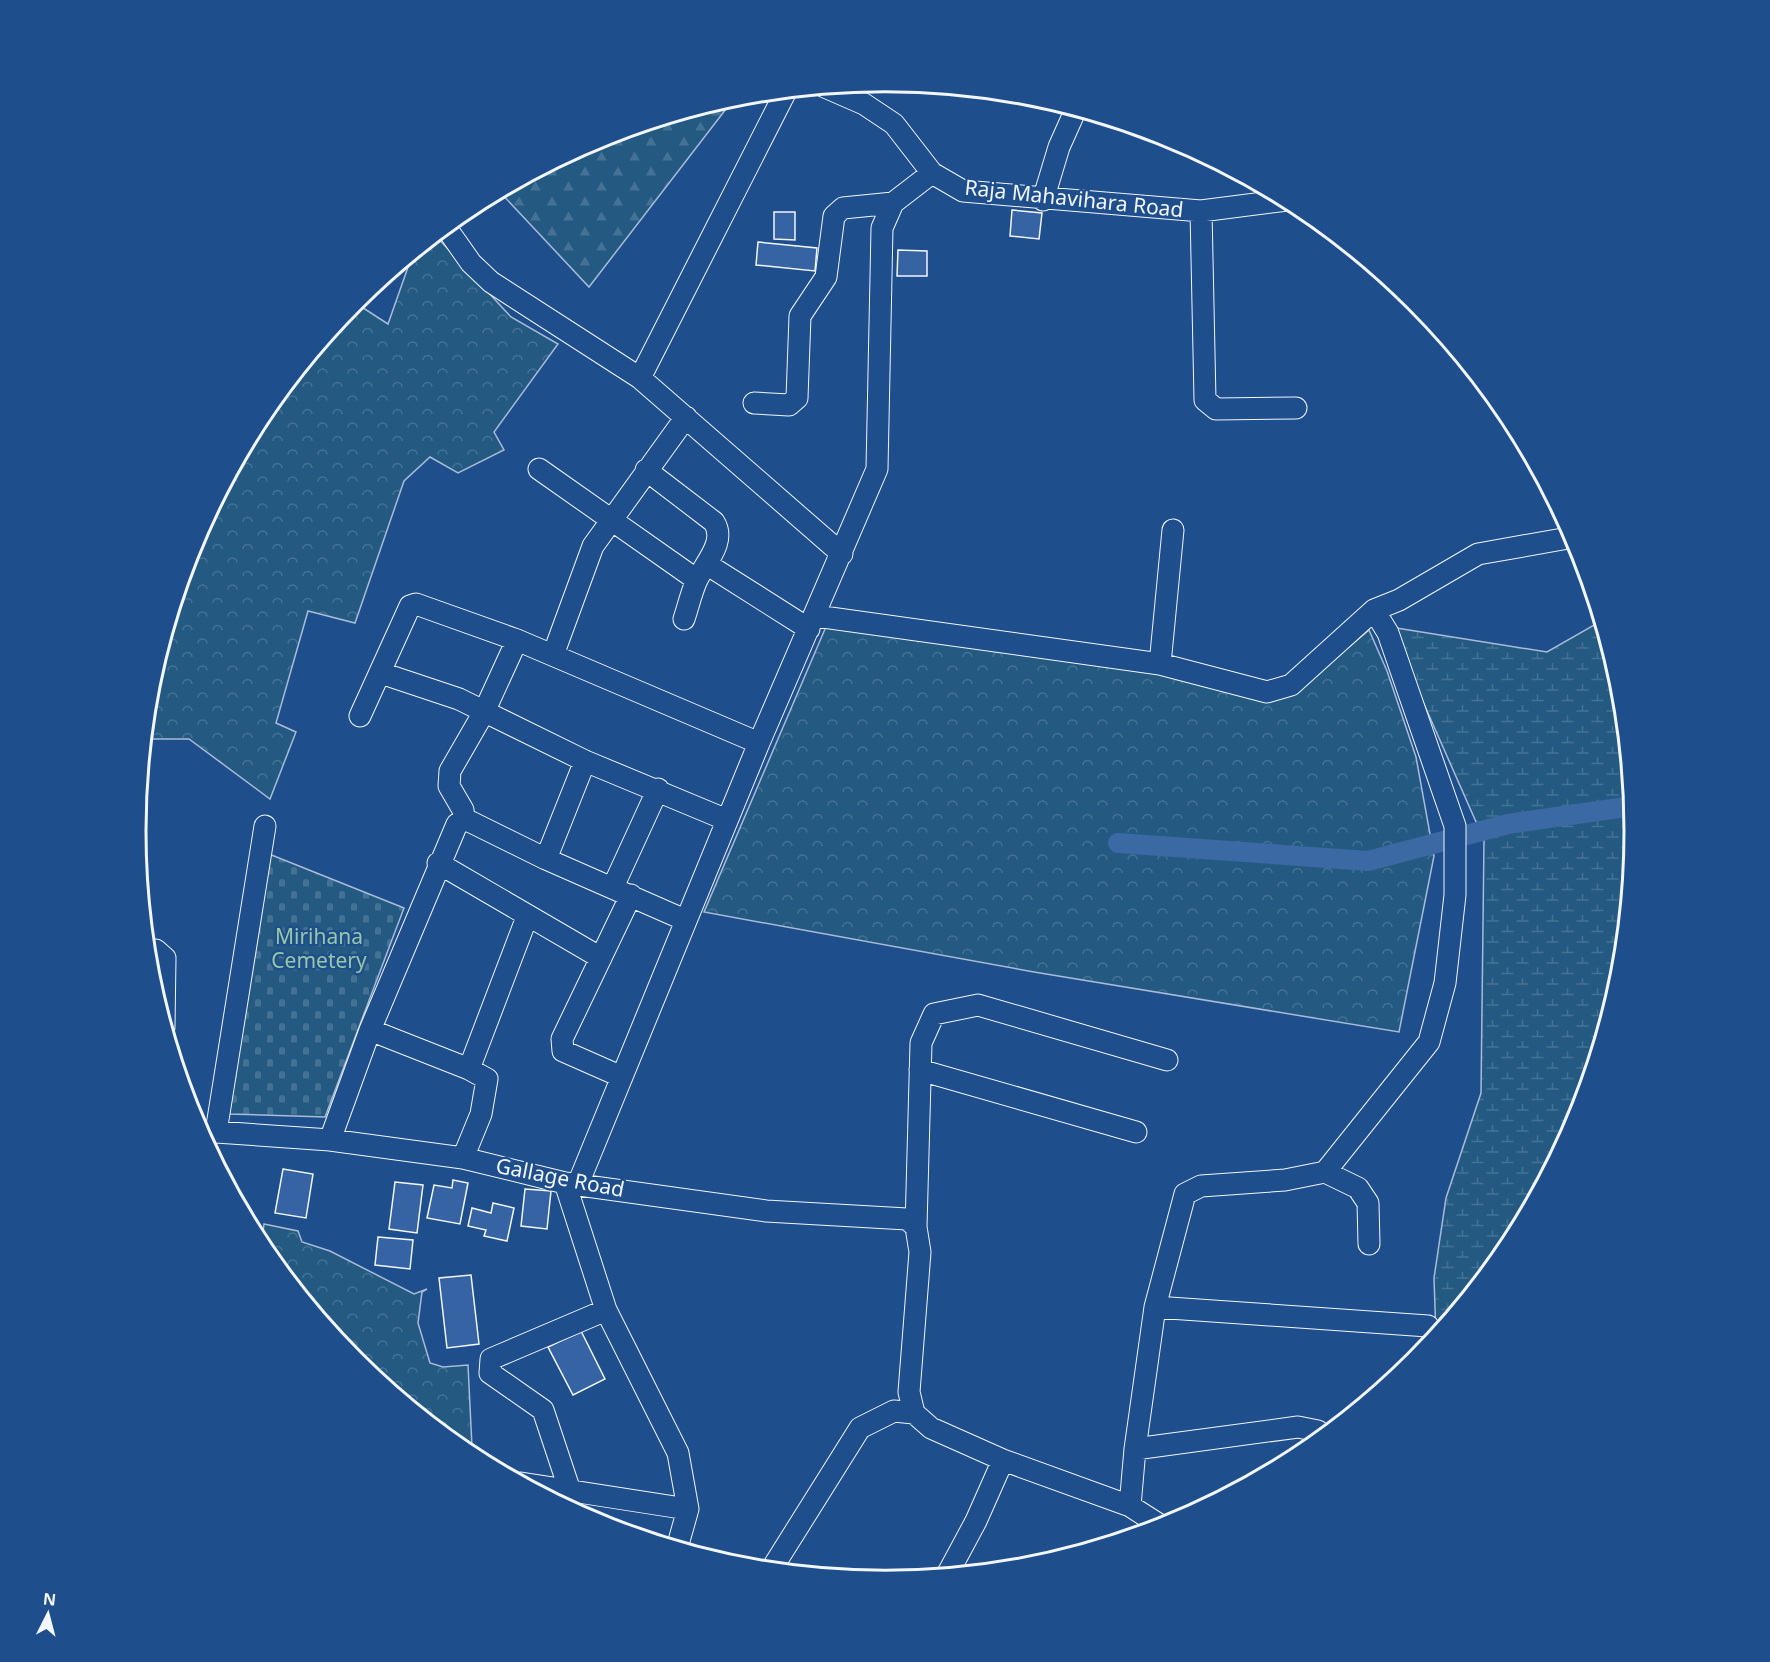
<svg xmlns="http://www.w3.org/2000/svg" width="1770" height="1662" font-family="'Noto Sans',sans-serif">
  <defs>
    <pattern id="forest-firs" width="22" height="20" patternUnits="userSpaceOnUse" patternTransform="scale(1.5)"><rect width="22" height="20" fill="#245a82"/><path d="M5 1l3.5 6h-7zM16 11l3.5 6h-7z" fill="#447295"/></pattern>
    <pattern id="wetland-marsh" width="20" height="14" patternUnits="userSpaceOnUse" patternTransform="scale(1.5)"><rect width="20" height="14" fill="#245a82"/><path d="M1 5h8M5 5V1M11 12h8M15 12V8" fill="none" stroke="#447295"/></pattern>
    <pattern id="cemetery-stones" width="16" height="16" patternUnits="userSpaceOnUse" patternTransform="scale(1.5)"><rect width="16" height="16" fill="#245a82"/><path d="M2 7V4a2 2 0 0 1 4 0v3zM10 15v-3a2 2 0 0 1 4 0v3z" fill="#447295"/></pattern>
    <pattern id="park-crowns" width="20" height="18" patternUnits="userSpaceOnUse" patternTransform="scale(1.5)"><rect width="20" height="18" fill="#245a82"/><path d="M2 6a3 3 0 1 1 6 0M12 15a3 3 0 1 1 6 0" fill="none" stroke="#447295"/></pattern>
  </defs>
  <rect width="100%" height="100%" fill="#1f4e8c"/>
  <path fill="url(#forest-firs)" stroke="#a8bbd7" stroke-width="1.5" d="M 736,96 L 589,287 L 499,191 L 598,138 Z"/>
  <path fill="url(#wetland-marsh)" stroke="#a8bbd7" stroke-width="1.5" d="M 1601,621 L 1621,685 L 1635,831 L 1621,978 L 1578,1118 L 1508,1248 L 1436,1337 L 1434,1278 L 1446,1198 L 1481,1093 L 1484,840 L 1390,627 L 1547,652 Z"/>
  <path fill="url(#cemetery-stones)" stroke="#a8bbd7" stroke-width="1.5" d="M 269,854 L 404,908 L 325,1117 L 229,1114 Z"/>
  <path fill="url(#park-crowns)" stroke="#a8bbd7" stroke-width="1.5" d="M 435,235 L 511,317 L 558,344 L 494,432 L 504,450 L 458,473 L 430,457 L 404,481 L 355,623 L 308,611 L 276,723 L 296,732 L 270,799 L 189,739 L 144,739 L 149,684 L 192,544 L 262,414 L 354,302 L 388,324 L 413,253 Z
    M 831,615 L 1295,692 L 1369,630 L 1387,671 L 1416,757 L 1434,856 L 1399,1032 L 1034,972 L 704,912 Z
    M 264,1224 L 298,1231 L 302,1242 L 330,1251 L 414,1294 L 427,1289 L 422,1292 L 418,1323 L 430,1363 L 443,1367 L 468,1365 L 472,1447 L 468,1454 L 354,1361 L 261,1247 Z"/>
  <g fill="none" stroke-linecap="round" stroke-linejoin="round">
    <path stroke="#3b69a3" stroke-width="20" d="M 1118,843 L 1368,861 L 1508,824 L 1633,806"/>
  </g>
  <path fill="#3563a3" stroke="#f2f6ff" stroke-width="1.5" d="M 1012,210 L 1042,213 L 1039,239 L 1010,236 Z
    M 774,212 L 795,212 L 795,240 L 774,239 Z
    M 758,242 L 817,248 L 815,271 L 756,265 Z
    M 898,250 L 927,251 L 927,276 L 897,276 Z
    M 283,1169 L 313,1174 L 306,1218 L 275,1213 Z
    M 453,1180 L 468,1183 L 460,1224 L 427,1218 L 434,1185 L 452,1188 Z
    M 395,1182 L 423,1185 L 417,1233 L 389,1229 Z
    M 525,1189 L 551,1191 L 547,1229 L 521,1226 Z
    M 493,1203 L 514,1208 L 507,1241 L 484,1236 L 486,1230 L 468,1226 L 472,1208 L 491,1213 Z
    M 378,1237 L 413,1240 L 410,1269 L 375,1265 Z
    M 471,1275 L 479,1344 L 447,1348 L 439,1278 Z
    M 581,1331 L 605,1379 L 573,1395 L 548,1347 Z"/>
  <g fill="none" stroke-linecap="round" stroke-linejoin="round">
    <g stroke="#f2f6ff" stroke-width="23">
      <path id="minor" d="M 825,87 L 864,104 L 894,124 L 932,173 L 963,191 L 1201,211 L 1287,200
        M 1043,200 L 1059,147 L 1076,109
        M 1201,211 L 1205,400 L 1216,409 L 1296,408
        M 445,226 L 471,263 L 491,282 L 640,378 L 842,554
        M 640,378 L 786,91
        M 754,403 L 789,405 L 797,398 L 800,316 L 826,277 L 834,216 L 843,208 L 893,203
        M 539,469 L 697,580
        M 646,470 L 714,522 C 727,542 704,564 696,582 C 691,594 688,607 684,619
        M 708,565 L 809,629
        M 816,616 L 1160,664 L 1267,692 L 1291,685 L 1374,610 L 1399,600 L 1478,554 L 1574,537
        M 553,655 L 593,546 L 686,417
        M 1160,664 L 1173,530
        M 381,673 L 459,699 L 585,761 L 727,820
        M 360,716 L 410,606 L 416,604 L 517,640 L 759,743
        M 464,820 L 463,810 L 449,786 L 450,771 L 484,712 L 517,640
        M 546,859 L 585,761
        M 438,863 L 601,958
        M 613,887 L 658,789
        M 147,950 L 156,950 L 165,958 L 164,1027
        M 370,1030 L 469,1069 L 487,1079 L 481,1114 L 463,1158
        M 469,1069 L 527,917
        M 920,1070 L 1136,1132
        M 622,1077 L 563,1051 L 562,1039 L 631,895
        M 216,1132 L 265,826
        M 201,1135 L 216,1132 L 330,1140 L 463,1158 L 565,1183 L 766,1211 L 907,1219 L 916,1227
        M 330,1140 L 370,1030 L 457,824 L 464,820 L 471,822 L 546,859 L 685,920
        M 1325,1172 L 1429,1042 L 1445,983 L 1455,895 L 1455,826 L 1388,633 L 1374,610
        M 565,1183 L 606,1310 L 678,1453 L 688,1509 L 677,1548
        M 578,1184 L 759,743 L 877,469 L 882,228 L 893,203 L 932,173
        M 1155,1307 L 1428,1326
        M 1135,1449 L 1298,1427 L 1318,1431 L 1319,1441
        M 521,1483 L 688,1509
        M 570,1491 L 543,1410 L 490,1373 L 491,1359 L 606,1310
        M 1130,1506 L 1135,1449 L 1155,1307 L 1185,1194 L 1201,1186 L 1285,1180 L 1325,1172 L 1358,1188 L 1368,1203 L 1369,1244
        M 1163,1527 L 1130,1506 L 1003,1460 L 931,1428 L 914,1413 L 909,1392 L 920,1252 L 916,1227 L 921,1043 L 934,1014 L 978,1005 L 1167,1060
        M 771,1570 L 860,1428 L 894,1411 L 914,1413
        M 947,1575 L 976,1521 L 1003,1460"/>
    </g>
    <use href="#minor" stroke="#1f4e8c" stroke-width="21"/>
  </g>
  <g text-anchor="middle" stroke-width="4.5" stroke-linejoin="round" paint-order="stroke">
    <g font-size="21" fill="#f2f6ff" stroke="#1f4e8c">
      <text transform="translate(1074 199) rotate(6)" y="7">Raja Mahavihara Road</text>
      <text transform="translate(560 1178) rotate(11)" y="7">Gallage Road</text>
    </g>
    <g font-size="21" fill="#97c8a6" stroke="#1f4e8c">
      <text x="319" y="944">Mirihana<tspan x="319" dy="24">Cemetery</tspan></text>
    </g>
  </g>
  <path d="M0 0H1770V1662H0ZM146 831a739 739 0 1 1 1478 0a739 739 0 1 1-1478 0Z" fill="#1f4e8c" fill-rule="evenodd"/>
  <path fill="none" stroke="#f2f6ff" stroke-width="3" d="M146 831a739 739 0 1 1 1478 0a739 739 0 1 1-1478 0Z"/>
  <g transform="translate(48 1614) rotate(6)" stroke="#1f4e8c" stroke-width="4.5" paint-order="stroke">
  <path d="M0-4.5L10 22L0 15L-10 22Z" fill="#f2f6ff"/>
  <text y="-9" font-size="16" font-weight="bold" text-anchor="middle" fill="#f2f6ff">N</text>
  </g>
</svg>
